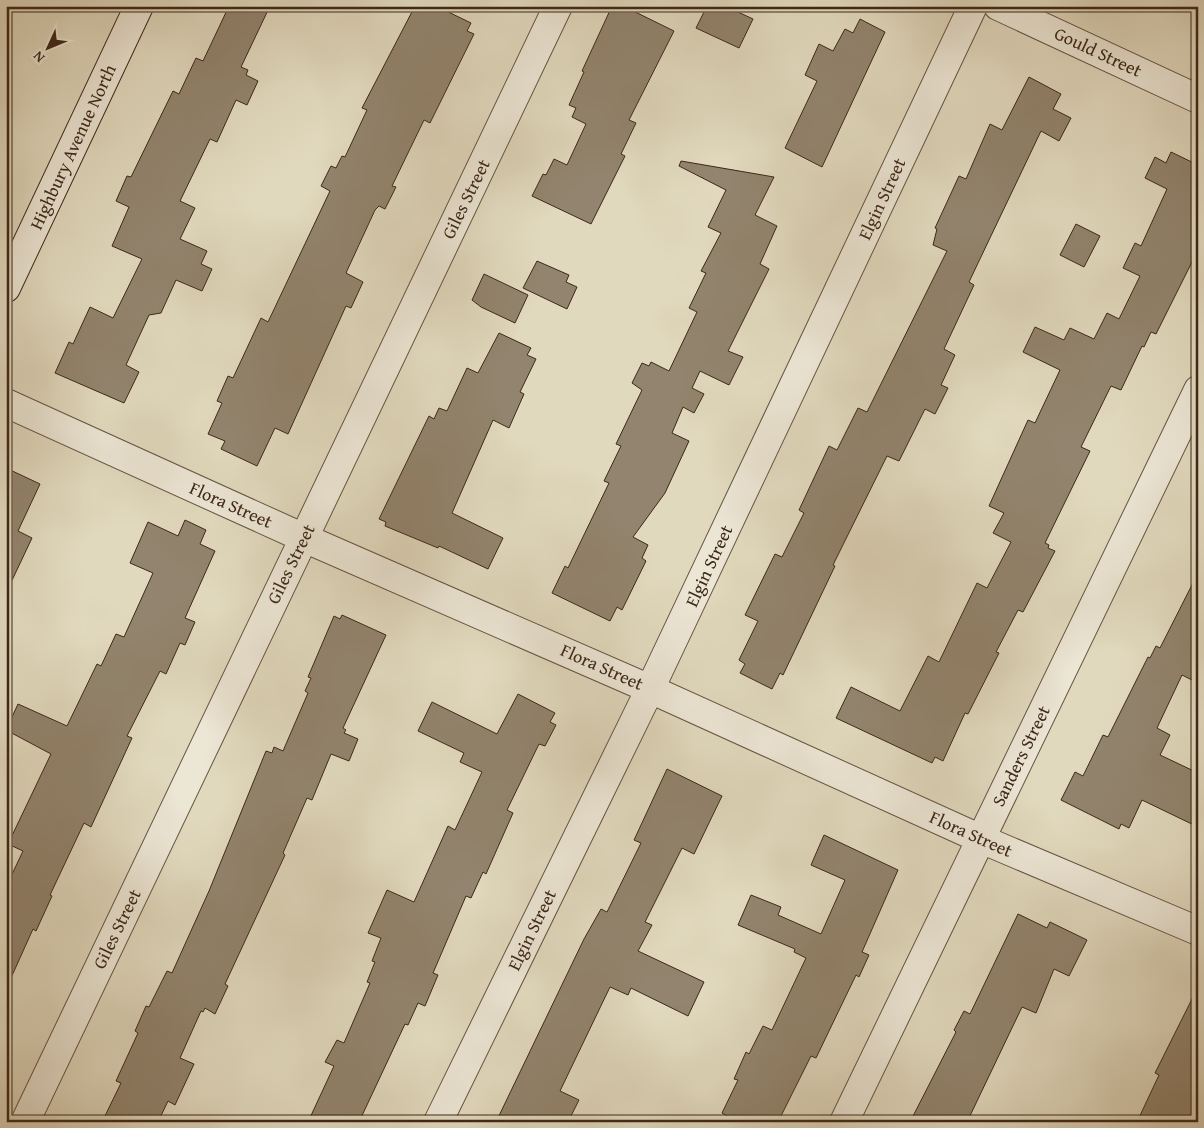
<svg xmlns="http://www.w3.org/2000/svg" width="1204" height="1128" font-family="'Gentium Book Plus',serif">
  <rect width="100%" height="100%" fill="#e1d9be"/>
  <filter id="stains"><feTurbulence type="fractalNoise" baseFrequency=".004" numOctaves="4"/><feColorMatrix values="0 0 0 0 .2 0 0 0 0 .09 0 0 0 0 .02 0 0 0 .5 -.17"/></filter>
  <radialGradient id="worn" r=".72"><stop offset=".6" stop-color="#630" stop-opacity="0"/><stop offset="1" stop-color="#630" stop-opacity=".3"/></radialGradient>
  <path fill="#92846e" stroke="#3d2818" d="M 229,6 L 270,6 L 241,67 L 248,70 L 246,75 L 258,81 L 247,105 L 236,100 L 217,142 L 210,139 L 180,201 L 195,208 L 180,239 L 207,251 L 201,264 L 212,269 L 202,291 L 176,280 L 161,313 L 149,315 L 126,365 L 139,372 L 124,403 L 55,373 L 69,342 L 73,344 L 90,307 L 113,318 L 142,259 L 112,246 L 129,207 L 116,201 L 127,176 L 131,177 L 173,91 L 179,94 L 196,58 L 203,61 Z
    M 415,6 L 436,6 L 471,23 L 467,31 L 474,34 L 430,123 L 424,120 L 392,186 L 396,187 L 385,209 L 379,206 L 375,210 L 346,273 L 363,282 L 351,308 L 346,306 L 288,434 L 275,428 L 257,466 L 221,449 L 225,441 L 208,434 L 222,403 L 217,401 L 228,376 L 233,378 L 261,318 L 268,322 L 330,191 L 321,186 L 331,166 L 336,168 L 342,156 L 345,157 L 367,110 L 362,108 Z
    M 612,6 L 623,6 L 674,31 L 629,120 L 636,123 L 621,154 L 625,156 L 591,224 L 532,196 L 543,174 L 546,175 L 554,159 L 567,165 L 586,124 L 572,117 L 576,108 L 569,105 L 584,72 L 582,71 Z
    M 707,6 L 725,6 L 753,19 L 739,48 L 696,28 Z
    M 860,19 L 885,32 L 822,167 L 785,148 L 817,81 L 805,75 L 819,44 L 833,51 L 845,29 L 853,33 Z
    M 1029,77 L 1061,94 L 1053,109 L 1071,118 L 1059,141 L 1041,131 L 969,282 L 974,285 L 944,349 L 955,355 L 941,385 L 948,388 L 935,414 L 925,409 L 899,461 L 887,456 L 833,565 L 835,566 L 783,675 L 780,673 L 772,689 L 740,673 L 745,664 L 739,660 L 758,621 L 745,615 L 775,554 L 782,557 L 804,513 L 799,510 L 829,446 L 837,450 L 858,408 L 867,412 L 947,251 L 933,245 L 937,229 L 935,228 L 959,176 L 966,179 L 990,124 L 1002,130 Z
    M 1171,152 L 1198,165 L 1198,250 L 1156,334 L 1151,332 L 1144,347 L 1142,346 L 1121,390 L 1111,386 L 1081,447 L 1090,451 L 1045,543 L 1049,545 L 1048,548 L 1055,551 L 1023,612 L 1018,610 L 996,652 L 999,653 L 968,714 L 965,713 L 943,761 L 935,757 L 932,763 L 836,718 L 851,687 L 900,711 L 928,656 L 939,662 L 977,583 L 987,588 L 1011,542 L 993,533 L 1004,513 L 989,506 L 1028,420 L 1035,423 L 1060,370 L 1023,352 L 1035,327 L 1064,340 L 1070,328 L 1094,339 L 1107,313 L 1119,319 L 1140,276 L 1123,268 L 1135,243 L 1141,246 L 1167,189 L 1145,178 L 1155,157 L 1166,163 Z
    M 681,161 L 774,177 L 755,215 L 777,226 L 760,264 L 769,269 L 728,351 L 743,357 L 729,385 L 700,371 L 692,388 L 704,394 L 694,413 L 683,407 L 672,433 L 689,441 L 665,493 L 633,537 L 648,545 L 642,558 L 646,561 L 622,610 L 617,607 L 610,621 L 552,593 L 565,566 L 568,568 L 609,483 L 604,481 L 621,446 L 616,444 L 642,390 L 632,383 L 642,363 L 649,366 L 651,362 L 669,371 L 697,312 L 689,308 L 706,273 L 701,271 L 721,233 L 708,227 L 726,190 L 679,166 Z
    M 1076,224 L 1100,236 L 1084,267 L 1060,255 Z
    M 537,261 L 569,275 L 566,282 L 577,287 L 567,309 L 523,288 Z
    M 484,274 L 528,295 L 515,323 L 481,307 L 472,300 Z
    M 499,333 L 531,348 L 527,355 L 536,359 L 520,392 L 524,394 L 509,428 L 493,420 L 452,513 L 503,538 L 488,569 L 439,546 L 438,548 L 385,526 L 386,522 L 379,519 L 429,416 L 434,419 L 439,408 L 447,411 L 467,368 L 478,373 Z
    M 6,468 L 40,484 L 18,531 L 32,538 L 6,593 Z
    M 185,520 L 206,530 L 200,544 L 215,551 L 185,618 L 195,622 L 185,645 L 180,643 L 166,674 L 160,671 L 127,736 L 132,738 L 91,827 L 84,823 L 50,895 L 52,896 L 36,931 L 33,929 L 6,989 L 6,887 L 23,851 L 8,844 L 51,754 L 6,730 L 18,704 L 67,726 L 97,664 L 101,666 L 116,634 L 124,637 L 153,573 L 130,563 L 148,522 L 178,536 Z
    M 1198,573 L 1198,683 L 1182,675 L 1157,728 L 1170,735 L 1160,755 L 1198,773 L 1198,827 L 1142,800 L 1129,828 L 1121,824 L 1119,829 L 1061,800 L 1075,772 L 1083,776 L 1103,735 L 1108,737 L 1148,657 L 1150,658 L 1156,646 L 1160,648 Z
    M 342,615 L 386,635 L 343,728 L 346,730 L 344,733 L 358,739 L 349,761 L 331,754 L 312,800 L 307,798 L 283,853 L 285,855 L 225,984 L 228,986 L 215,1014 L 205,1008 L 203,1012 L 201,1011 L 180,1058 L 194,1064 L 175,1105 L 168,1101 L 158,1122 L 102,1122 L 121,1083 L 116,1081 L 138,1033 L 135,1031 L 146,1006 L 149,1007 L 167,971 L 172,973 L 209,891 L 266,751 L 272,753 L 274,747 L 283,751 L 308,693 L 305,691 L 311,678 L 308,677 L 334,616 L 340,619 Z
    M 518,694 L 555,713 L 550,722 L 556,725 L 545,746 L 539,744 L 507,810 L 513,813 L 486,874 L 483,872 L 471,898 L 466,896 L 433,973 L 438,975 L 425,1006 L 418,1003 L 408,1025 L 405,1024 L 359,1122 L 308,1122 L 334,1066 L 325,1062 L 337,1040 L 344,1043 L 370,983 L 367,982 L 375,962 L 372,961 L 381,938 L 368,933 L 387,890 L 414,902 L 448,826 L 455,830 L 482,772 L 460,762 L 464,753 L 418,731 L 432,702 L 497,734 Z
    M 667,769 L 722,796 L 694,854 L 682,848 L 645,922 L 652,925 L 638,951 L 704,982 L 688,1016 L 631,988 L 628,995 L 610,987 L 560,1091 L 579,1100 L 568,1122 L 496,1122 L 584,939 L 601,909 L 607,912 L 641,843 L 634,840 Z
    M 824,835 L 898,870 L 862,952 L 869,955 L 859,977 L 856,975 L 816,1058 L 811,1056 L 778,1122 L 738,1122 L 722,1113 L 738,1080 L 734,1079 L 746,1052 L 749,1054 L 763,1026 L 772,1030 L 806,958 L 794,952 L 795,949 L 738,925 L 751,895 L 781,907 L 778,915 L 821,934 L 845,880 L 811,865 Z
    M 1018,914 L 1047,928 L 1050,922 L 1087,940 L 1069,976 L 1054,969 L 1036,1013 L 1022,1007 L 967,1122 L 910,1122 L 956,1032 L 954,1030 L 964,1011 L 970,1014 Z
    M 1198,987 L 1198,1122 L 1137,1122 L 1159,1075 L 1155,1073 Z"/>
  <g fill="none" stroke-linecap="round" stroke-linejoin="round">
    <g stroke="#665442" stroke-width="30">
      <path id="minor" d="M 998,6 L 1198,99
        M 6,403 L 304,538 L 650,689 L 981,839 L 1198,931
        M 25,1122 L 558,6
        M 438,1122 L 650,689 L 973,6
        M 844,1122 L 1198,390"/>
    </g>
    <g stroke="#3d2818" stroke-width="30">
      <path id="secondary" d="M 6,288 L 139,6"/>
    </g>
    <use href="#minor" stroke="#ece6d5" stroke-width="28"/>
    <use href="#secondary" stroke="#ece6d5" stroke-width="28"/>
  </g>
  <g text-anchor="middle" stroke-width="4.5" stroke-linejoin="round" paint-order="stroke">
    <g font-size="18" fill="#3d2818" stroke="#ece6d5">
      <text transform="translate(1098 52) rotate(25)" y="6">Gould Street</text>
      <text transform="translate(73 147) rotate(-65)" y="6">Highbury Avenue North</text>
      <text transform="translate(466 199) rotate(-64)" y="6">Giles Street</text>
      <text transform="translate(882 199) rotate(-65)" y="6">Elgin Street</text>
      <text transform="translate(231 505) rotate(24)" y="6">Flora Street</text>
      <text transform="translate(291 564) rotate(-64)" y="6">Giles Street</text>
      <text transform="translate(709 566) rotate(-65)" y="6">Elgin Street</text>
      <text transform="translate(602 667) rotate(24)" y="6">Flora Street</text>
      <text transform="translate(1021 756) rotate(-64)" y="6">Sanders Street</text>
      <text transform="translate(971 834) rotate(24)" y="6">Flora Street</text>
      <text transform="translate(117 929) rotate(-64)" y="6">Giles Street</text>
      <text transform="translate(532 930) rotate(-64)" y="6">Elgin Street</text>
    </g>
  </g>
  <rect width="1204" height="1128" fill="none" stroke="#e1d9be" stroke-width="25"/>
  <rect x="8" y="8" width="1189" height="1113" fill="none" stroke="#3d2818" stroke-width="2.5"/>
  <rect x="12" y="12" width="1179" height="1103" fill="none" stroke="#3d2818"/>
  <g transform="translate(48 48) rotate(226)" stroke="#ece6d5" stroke-width="4" paint-order="stroke">
  <path d="M0-4L9 19L0 12L-9 19Z" fill="#3d2818"/>
  <text y="-8" font-size="14" font-weight="bold" text-anchor="middle" fill="#3d2818">N</text>
  </g>
  <rect width="100%" height="100%" filter="url(#stains)"/>
  <rect width="100%" height="100%" fill="url(#worn)"/>
</svg>
